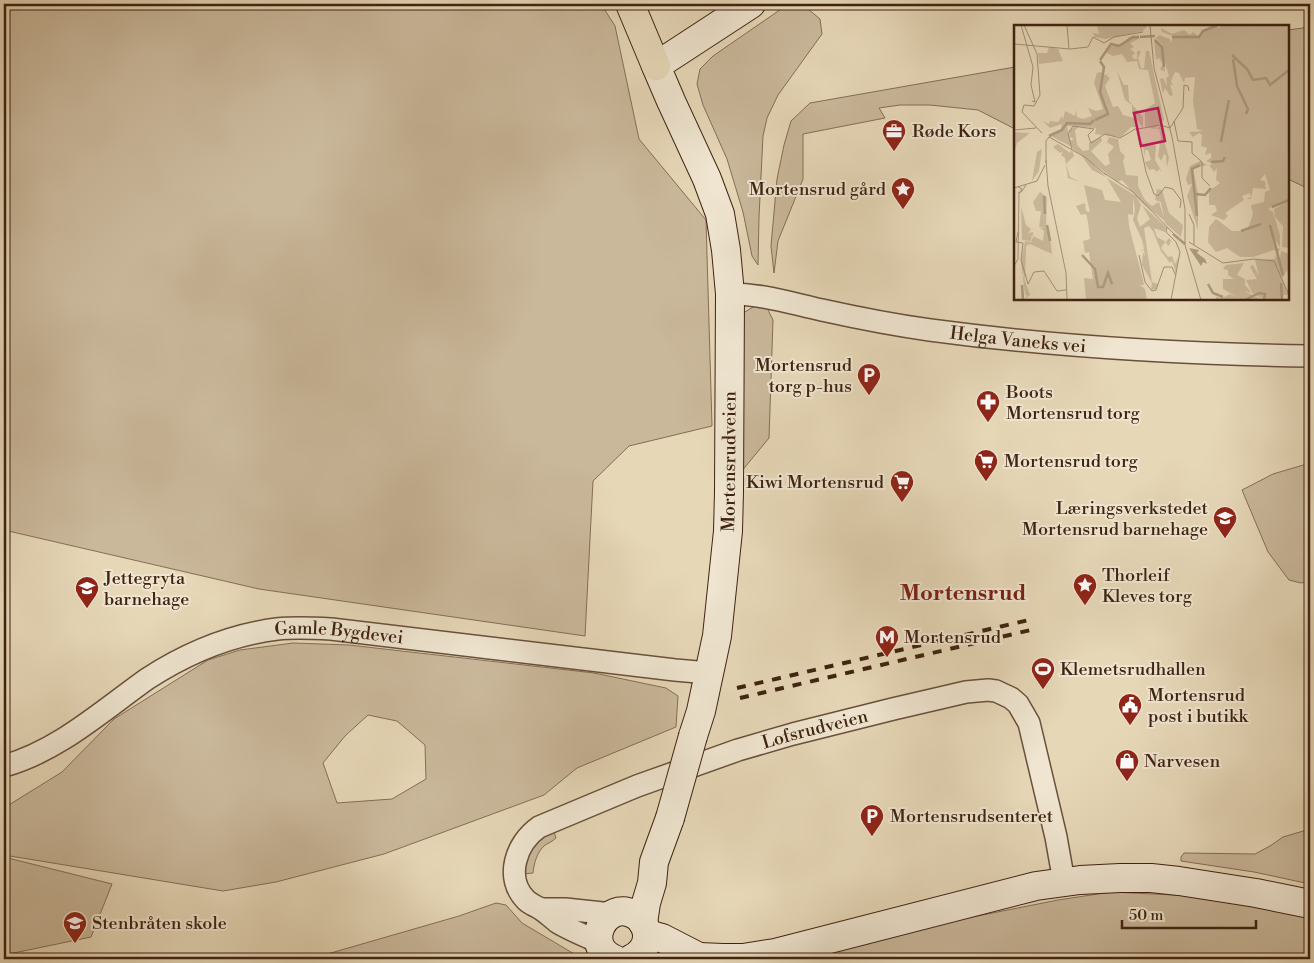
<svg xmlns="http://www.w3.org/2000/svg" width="1314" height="963" font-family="'Libre Bodoni',serif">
  <rect width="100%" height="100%" fill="#e6d7b7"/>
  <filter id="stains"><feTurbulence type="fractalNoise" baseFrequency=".004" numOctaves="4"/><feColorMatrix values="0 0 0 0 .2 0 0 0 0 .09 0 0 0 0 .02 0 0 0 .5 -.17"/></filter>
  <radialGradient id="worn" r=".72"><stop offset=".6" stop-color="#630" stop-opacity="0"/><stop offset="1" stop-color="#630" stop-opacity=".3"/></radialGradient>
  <path fill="#cab89b" stroke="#846e56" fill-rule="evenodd" d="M 4,4 L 601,4 L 615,26 L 639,139 L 706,220 L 712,426 L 629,446 L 593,481 L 585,636 L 259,589 L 4,530 Z
    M 787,5 L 808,9 L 820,19 L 822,34 L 778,95 L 767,118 L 763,136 L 759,217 L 758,265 L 752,256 L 743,212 L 727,159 L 703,105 L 697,84 L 700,69 L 713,56 Z
    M 1310,27 L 1310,189 L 1307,188 L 1288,179 L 1288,30 Z
    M 1015,67 L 1015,129 L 978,110 L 930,105 L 900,105 L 879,108 L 885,118 L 803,134 L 803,179 L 778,241 L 774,273 L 771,246 L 777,179 L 784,145 L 791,121 L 810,103 Z
    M 755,306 L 767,308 L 773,320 L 769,438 L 736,478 L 743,313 Z
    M 1310,463 L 1310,581 L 1301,583 L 1289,580 L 1268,552 L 1242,490 L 1273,474 Z
    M 293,643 L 349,645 L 594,673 L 666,688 L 678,696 L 676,727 L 577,768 L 544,795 L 384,854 L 276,882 L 223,891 L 4,855 L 4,808 L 62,772 L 114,719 L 208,660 L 240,650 ZM 368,715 L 397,721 L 425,745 L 426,779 L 392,799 L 337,803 L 323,763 L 345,736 Z
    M 1310,829 L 1310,884 L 1254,872 L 1181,861 L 1181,857 L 1184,853 L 1255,854 L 1270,846 L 1283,837 Z
    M 554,832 L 556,838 C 553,841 549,843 545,845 C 537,852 534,863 533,873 L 523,874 C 525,853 535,840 554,832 Z
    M 4,857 L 112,884 L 91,937 L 4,955 Z
    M 1111,892 L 1197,896 L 1257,904 L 1310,918 L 1310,959 L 1247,959 L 1175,954 L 1120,959 L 805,959 L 917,928 L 1058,900 Z
    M 496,903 L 506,905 L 522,923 L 576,955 L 578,959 L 310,959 L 459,916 Z"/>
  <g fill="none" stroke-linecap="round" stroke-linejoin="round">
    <g stroke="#69503a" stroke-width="24">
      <g id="street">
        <path id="s1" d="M 730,294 C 763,294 790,303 822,310 C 858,318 894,325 930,330 C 1056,347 1183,354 1310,356"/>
        <path id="s2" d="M 4,766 C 58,751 102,711 147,679 C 187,653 230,635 277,629 C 295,627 313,628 331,629 L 675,670 L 709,673"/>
        <path d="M 541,909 L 565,909 L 612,914"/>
        <path id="s3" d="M 599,942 C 585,936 570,930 557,922 C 552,918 548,914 542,910 C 537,906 531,905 526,900 C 504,878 516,843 539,827 L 637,786 L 738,750 L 793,734 L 893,709 L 966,692 L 988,690 L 996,691 L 1011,698 L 1018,704 L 1029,723 L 1056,837 L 1064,882"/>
      </g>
    </g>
    <g stroke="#3f2311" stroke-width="30">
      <g id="secondary">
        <path id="s4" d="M 693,736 L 701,711 L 717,636 L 728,531 L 729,492 L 730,294 L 726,250 L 720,214 L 707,179 L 671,101 L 656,66 L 751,4"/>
        <path d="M 643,923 L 646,903 L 652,883 L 654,862 L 670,818"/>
        <path d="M 647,934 L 662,938 L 699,957"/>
        <path d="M 614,959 C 581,945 606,898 635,915 C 642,919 646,927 647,934 C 648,946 641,954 631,959"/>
        <path d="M 684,959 L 699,957 L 723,958 L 743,958 L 775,953 L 1036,886 L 1080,880 L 1120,878 L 1151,878 L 1179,881 L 1256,893 L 1310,904"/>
      </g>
    </g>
    <g stroke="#3f2311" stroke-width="30">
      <path id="highway" d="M 630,4 L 656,66"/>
    </g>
    <use href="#street" stroke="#efe5d0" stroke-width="21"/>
    <use href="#secondary" stroke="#efe5d0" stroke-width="28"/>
    <use href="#highway" stroke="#e6d7b7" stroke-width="28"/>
    <path stroke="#3f2311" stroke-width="4" stroke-dasharray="9 9" stroke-linecap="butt" d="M 737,688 L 1033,619
      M 740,698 L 1035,629"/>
    <g stroke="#3f2311" stroke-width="30" stroke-linecap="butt">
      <path id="secondary-bridge" d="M 670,818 L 693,736"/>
    </g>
    <use href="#secondary-bridge" stroke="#efe5d0" stroke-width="28"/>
  </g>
  <defs>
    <g id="office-pin" transform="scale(1.25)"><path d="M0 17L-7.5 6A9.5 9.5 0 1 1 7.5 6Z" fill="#8f2418" stroke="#efe5d0"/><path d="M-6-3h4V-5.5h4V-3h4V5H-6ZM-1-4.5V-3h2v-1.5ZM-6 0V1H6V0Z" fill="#fff"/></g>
    <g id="sight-pin" transform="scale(1.25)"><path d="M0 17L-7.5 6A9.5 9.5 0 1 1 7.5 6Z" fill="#8f2418" stroke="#efe5d0"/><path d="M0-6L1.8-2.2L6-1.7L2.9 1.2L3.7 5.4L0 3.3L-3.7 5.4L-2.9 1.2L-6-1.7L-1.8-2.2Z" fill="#fff"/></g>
    <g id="parking-pin" transform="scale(1.25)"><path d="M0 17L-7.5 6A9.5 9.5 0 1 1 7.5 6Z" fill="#8f2418" stroke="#efe5d0"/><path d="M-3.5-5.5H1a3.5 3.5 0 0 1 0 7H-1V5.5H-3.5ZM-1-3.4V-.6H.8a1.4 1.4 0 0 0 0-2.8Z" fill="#fff"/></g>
    <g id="pharmacy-pin" transform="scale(1.25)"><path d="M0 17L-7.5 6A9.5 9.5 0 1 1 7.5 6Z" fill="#8f2418" stroke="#efe5d0"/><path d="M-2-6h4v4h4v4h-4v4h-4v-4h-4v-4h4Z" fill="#fff"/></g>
    <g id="supermarket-pin" transform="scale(1.25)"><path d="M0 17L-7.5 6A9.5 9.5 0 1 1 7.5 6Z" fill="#8f2418" stroke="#efe5d0"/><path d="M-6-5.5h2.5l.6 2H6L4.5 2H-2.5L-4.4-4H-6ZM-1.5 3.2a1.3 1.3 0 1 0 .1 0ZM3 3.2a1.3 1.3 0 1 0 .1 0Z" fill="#fff"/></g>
    <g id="school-pin" transform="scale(1.25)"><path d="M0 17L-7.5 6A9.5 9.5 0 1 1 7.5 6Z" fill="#8f2418" stroke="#efe5d0"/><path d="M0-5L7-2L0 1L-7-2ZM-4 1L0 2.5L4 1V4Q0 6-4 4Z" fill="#fff"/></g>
    <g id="metro-pin" transform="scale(1.25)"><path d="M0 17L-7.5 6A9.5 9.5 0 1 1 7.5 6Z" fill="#8f2418" stroke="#efe5d0"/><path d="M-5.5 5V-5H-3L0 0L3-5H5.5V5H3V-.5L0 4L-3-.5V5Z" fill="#fff"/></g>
    <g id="stadium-pin" transform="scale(1.25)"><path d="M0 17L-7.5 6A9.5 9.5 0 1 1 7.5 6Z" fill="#8f2418" stroke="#efe5d0"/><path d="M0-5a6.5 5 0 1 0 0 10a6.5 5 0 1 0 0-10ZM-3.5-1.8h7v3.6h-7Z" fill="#fff"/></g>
    <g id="civic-pin" transform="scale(1.25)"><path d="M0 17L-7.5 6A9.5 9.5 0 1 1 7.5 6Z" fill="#8f2418" stroke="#efe5d0"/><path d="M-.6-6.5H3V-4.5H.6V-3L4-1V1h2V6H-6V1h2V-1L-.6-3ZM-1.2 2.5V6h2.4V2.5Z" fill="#fff"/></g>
    <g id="shop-pin" transform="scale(1.25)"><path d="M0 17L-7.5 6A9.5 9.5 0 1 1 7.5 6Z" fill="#8f2418" stroke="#efe5d0"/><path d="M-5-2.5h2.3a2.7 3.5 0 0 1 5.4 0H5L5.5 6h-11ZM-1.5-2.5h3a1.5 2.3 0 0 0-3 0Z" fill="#fff"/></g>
  </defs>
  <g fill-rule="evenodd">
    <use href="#office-pin" x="894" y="131"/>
    <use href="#sight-pin" x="903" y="189"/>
    <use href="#parking-pin" x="869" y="375"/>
    <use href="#pharmacy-pin" x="988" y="402"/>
    <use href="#supermarket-pin" x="986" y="461"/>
    <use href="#supermarket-pin" x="902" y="482"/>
    <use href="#school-pin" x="1225" y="518"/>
    <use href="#sight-pin" x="1085" y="585"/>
    <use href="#school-pin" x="87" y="588"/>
    <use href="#metro-pin" x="887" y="637"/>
    <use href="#stadium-pin" x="1043" y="669"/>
    <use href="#civic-pin" x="1130" y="705"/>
    <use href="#shop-pin" x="1127" y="761"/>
    <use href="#parking-pin" x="872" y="816"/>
    <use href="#school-pin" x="75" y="923"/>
  </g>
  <g text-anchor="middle" stroke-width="4" stroke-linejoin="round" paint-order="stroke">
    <g font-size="18" fill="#3f2311" stroke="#efe5d0" text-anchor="start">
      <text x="912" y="137">Røde Kors</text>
      <text x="886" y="195" text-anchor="end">Mortensrud gård</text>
      <text x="852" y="371" text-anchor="end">Mortensrud<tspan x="852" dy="21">torg p-hus</tspan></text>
      <text x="1006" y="398">Boots<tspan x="1006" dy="21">Mortensrud torg</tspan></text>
      <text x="1004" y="467">Mortensrud torg</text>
      <text x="884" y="488" text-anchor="end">Kiwi Mortensrud</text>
      <text x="1208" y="514" text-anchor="end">Læringsverkstedet<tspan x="1208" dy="21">Mortensrud barnehage</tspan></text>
      <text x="1102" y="581">Thorleif<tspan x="1102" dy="21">Kleves torg</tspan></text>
      <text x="104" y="584">Jettegryta<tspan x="104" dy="21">barnehage</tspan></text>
      <text x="904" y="643">Mortensrud</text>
      <text x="1060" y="675">Klemetsrudhallen</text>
      <text x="1148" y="701">Mortensrud<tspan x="1148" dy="21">post i butikk</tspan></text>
      <text x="1144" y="767">Narvesen</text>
      <text x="890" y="822">Mortensrudsenteret</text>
      <text x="92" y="929">Stenbråten skole</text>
    </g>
    <g font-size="18" fill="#3f2311" stroke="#efe5d0">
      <text dy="6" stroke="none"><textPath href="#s1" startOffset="292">Helga Vaneks vei</textPath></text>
      <text dy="6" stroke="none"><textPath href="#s4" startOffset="278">Mortensrudveien</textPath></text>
      <text dy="6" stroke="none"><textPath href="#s2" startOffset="371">Gamle Bygdevei</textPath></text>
      <text dy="6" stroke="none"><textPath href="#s3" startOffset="462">Lofsrudveien</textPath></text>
    </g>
    <g font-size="22" font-weight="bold" fill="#7a1f14" stroke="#efe5d0">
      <text x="963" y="600">Mortensrud</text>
    </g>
  </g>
  <g transform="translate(1014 25)">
    <rect width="275" height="275" fill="#e6d7b7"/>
    <path d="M 83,0 L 134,0 L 129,6 L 91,14 L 81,12 L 79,8 L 85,9 ZM 197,0 L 205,3 L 209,0 L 275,0 L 275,174 L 254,184 L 259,187 L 266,210 L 266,222 L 258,211 L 260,222 L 266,224 L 262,231 L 266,235 L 267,226 L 275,229 L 275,255 L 273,245 L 268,254 L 274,270 L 270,270 L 268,275 L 251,275 L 241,270 L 245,267 L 239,269 L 232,255 L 243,254 L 236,242 L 239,240 L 245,251 L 241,235 L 261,234 L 263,224 L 239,232 L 226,232 L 213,223 L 202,227 L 194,217 L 195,202 L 202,194 L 218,206 L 233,206 L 239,189 L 237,180 L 250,177 L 251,167 L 256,165 L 251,149 L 246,155 L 251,156 L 252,164 L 239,163 L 237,174 L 232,174 L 237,172 L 236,168 L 228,171 L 230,175 L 211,188 L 214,191 L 210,195 L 197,190 L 203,186 L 201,180 L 195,180 L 195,166 L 206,158 L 202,155 L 203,143 L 200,147 L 195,140 L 199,139 L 192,136 L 197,133 L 197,128 L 191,130 L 193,123 L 187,121 L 188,110 L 185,108 L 179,112 L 175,107 L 189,106 L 183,104 L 179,76 L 181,52 L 171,53 L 170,58 L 165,48 L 161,47 L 157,56 L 159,61 L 156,59 L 159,70 L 156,71 L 151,63 L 149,69 L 146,54 L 149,53 L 153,61 L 152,53 L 155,51 L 149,31 L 151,47 L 146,44 L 149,39 L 145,33 L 142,35 L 140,13 L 148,22 L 148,28 L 149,21 L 142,13 L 145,10 L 156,14 L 157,18 L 159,11 L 148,7 L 147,3 L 158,9 L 170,5 L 176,10 L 179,7 L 185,12 L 188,5 L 198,3 ZM 115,12 L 126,13 L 116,18 L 120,22 L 116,24 L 121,28 L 118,31 L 120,34 L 123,34 L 123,26 L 127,26 L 124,33 L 127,43 L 130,43 L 132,26 L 135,26 L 150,95 L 140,104 L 131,101 L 131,85 L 141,78 L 134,45 L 125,44 L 123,36 L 113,37 L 108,29 L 99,31 L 93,28 L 94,22 L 111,18 ZM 35,22 L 44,24 L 49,36 L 25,39 L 24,28 L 33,28 ZM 103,46 L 110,60 L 114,60 L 115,76 L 129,92 L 129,103 L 118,88 L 118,80 L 111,75 ZM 87,47 L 90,50 L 96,48 L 92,50 L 96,53 L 91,61 L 99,82 L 104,81 L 109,90 L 120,93 L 123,102 L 117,102 L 107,112 L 81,109 L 82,103 L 53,101 L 58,122 L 35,110 L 47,104 L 48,99 L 36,103 L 29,96 L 35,99 L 36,96 L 44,97 L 48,91 L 49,95 L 51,86 L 61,91 L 62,85 L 63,92 L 69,94 L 78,91 L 74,83 L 82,86 L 89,84 L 80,58 L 83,48 ZM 62,101 L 65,102 L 61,105 L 63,120 L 69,126 L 75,125 L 75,118 L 87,112 L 88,116 L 77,126 L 91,141 L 96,139 L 94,129 L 100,122 L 93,117 L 95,112 L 89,111 L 104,114 L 106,126 L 111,131 L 109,136 L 112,150 L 124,151 L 124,161 L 131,175 L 138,181 L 145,177 L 151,196 L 128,178 L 108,155 L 104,157 L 77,137 L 92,152 L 78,145 L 67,130 L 73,133 L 59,124 L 56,116 L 60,114 L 56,112 L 55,105 ZM 146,101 L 155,133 L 153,142 L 152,130 L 150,129 L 147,136 L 144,131 L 147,112 L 145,104 L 141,104 ZM 0,107 L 16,108 L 3,118 L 0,128 ZM 128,117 L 131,121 L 138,117 L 142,121 L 141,135 L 148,147 L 145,144 L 143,147 L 140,144 L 135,145 L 132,139 L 134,148 L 131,137 L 137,135 L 134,125 L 131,125 L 131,132 ZM 44,119 L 56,128 L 58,125 L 60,131 L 62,129 L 52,139 L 56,152 L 66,157 L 54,153 L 51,133 L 47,130 L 49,126 L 46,128 L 39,122 ZM 28,124 L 25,146 L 18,156 L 23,127 ZM 186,136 L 193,140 L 179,144 L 184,169 L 184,205 L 173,171 L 178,159 L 174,160 L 172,154 L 176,141 ZM 93,153 L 122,171 L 127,180 L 123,193 L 126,202 L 136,194 L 128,180 L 152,202 L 151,207 L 140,203 L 143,212 L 152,217 L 155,213 L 160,219 L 157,215 L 155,221 L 151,217 L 147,223 L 154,232 L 158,231 L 161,239 L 165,231 L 162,248 L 158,236 L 156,238 L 147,226 L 139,206 L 135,201 L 130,203 L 138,257 L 144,259 L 142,264 L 137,265 L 138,258 L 128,240 L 129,227 L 131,231 L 130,225 L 126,226 L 130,224 L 128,215 L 119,195 L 121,185 L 119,172 L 119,190 L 114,189 L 115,201 L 129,255 L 130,260 L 126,260 L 131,264 L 133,275 L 72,275 L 70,253 L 79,254 L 75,227 L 71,228 L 69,216 L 76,214 L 74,197 L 72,189 L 67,190 L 62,181 L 71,178 L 72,186 L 76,187 L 70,160 L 88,165 L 91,175 L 107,177 ZM 143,164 L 148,165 L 155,188 L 169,200 L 167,212 L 151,198 L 147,177 L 141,175 ZM 26,167 L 33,172 L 32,202 L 35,203 L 38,229 L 16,219 L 12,221 L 11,254 L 9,247 L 9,250 L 16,270 L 10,275 L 13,271 L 11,269 L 7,237 L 11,216 L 17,217 L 19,212 L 18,209 L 17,216 L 8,215 L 7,181 L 12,200 L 17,204 L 14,208 L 19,207 L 19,211 L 29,216 L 30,206 L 26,203 L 31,202 L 25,202 L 27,186 L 22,186 L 19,177 ZM 275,176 L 275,223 L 268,222 L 269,201 L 261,192 L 260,184 ZM 230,238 L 223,250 L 231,254 L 231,260 L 238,268 L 230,266 L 249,275 L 202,275 L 202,272 L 208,273 L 216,269 L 223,272 L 209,264 L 209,254 L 220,254 L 214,250 L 214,245 L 209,244 L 212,240 Z" fill="#cab89b"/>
    <path d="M 175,223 L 185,225 L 183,228 L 191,234 L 193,239 L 189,237 L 187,241 Z" fill="#ad9a7f"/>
    <path fill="none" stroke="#ad9a7f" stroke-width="2.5" d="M 126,12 L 141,11M 158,12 L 185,12 L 189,6 L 204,0M 141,15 L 148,22 L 150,42M 218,30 L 233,44 L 239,55 L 252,53 L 256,60 L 275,45M 219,34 L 223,61 L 234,84 L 232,89M 86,35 L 97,19 L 105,21 L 119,12 L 125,12M 81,95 L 94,89 L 86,67 L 90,42 L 86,36M 211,95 L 215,75M 35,111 L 48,105 L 53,98 L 76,99 L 80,95M 207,117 L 211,95M 197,137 L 209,136 L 211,132M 182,169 L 191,170 L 197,163M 30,171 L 31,189M 258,182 L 275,175M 183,191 L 178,144 L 186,140M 33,200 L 36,216M 256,200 L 269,250M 227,206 L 247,199M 159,209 L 171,219M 68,230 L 81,244 L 84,262 L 89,262 L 94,248 L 98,259M 267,258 L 268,275M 194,259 L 199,268 L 209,272M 8,260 L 9,275M 231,275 L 245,268 L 251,269 L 250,275"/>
    <path fill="none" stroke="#a38f75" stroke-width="1" d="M 7,0 L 19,42 L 17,60 L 21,77 L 18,76M 10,0 L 23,29 L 26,70 L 20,81 L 10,80 L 8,87 L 28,108M 53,0 L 55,24M 136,0 L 140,43 L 158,112 L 171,184 L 171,220 L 187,275M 0,19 L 56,24 L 74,22 L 79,12 L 90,18 L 100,12 L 129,7M 160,96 L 164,116 L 178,117 L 178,128 L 188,137 L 188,153 L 196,161M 123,104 L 132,147 L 140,169 L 144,171 L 151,162 L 159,164 L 167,175 L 166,183M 124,104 L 146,100 L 156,103 L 169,83 L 170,60 L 174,61 L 175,66M 0,105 L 22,103M 35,112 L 71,132 L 92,150M 58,124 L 54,109 L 59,101 L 80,104 L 74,110 L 77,118 L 91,109 L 106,113 L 123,103M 32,135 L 34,161 L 52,248 L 53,275M 32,138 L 32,116 L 35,112M 90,148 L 119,167 L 160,209M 4,162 L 8,164 L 5,168 L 8,166 L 12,160M 0,163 L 23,156 L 31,140M 175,189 L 180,200 L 180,220M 153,202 L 152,207 L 162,217 L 166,227 L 157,275M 4,207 L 2,217 L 9,218 L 7,235 L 14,259M 175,217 L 209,238 L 240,234 L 260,236 L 275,270M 125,230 L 131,257 L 138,266 L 142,265 L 150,242 L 158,242 L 162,251M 0,241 L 4,234 L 5,167M 14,259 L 20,247 L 30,246 L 43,266 L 52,265"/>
    <path fill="#c2185b" fill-opacity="0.15" stroke="#c2185b" stroke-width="2.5" d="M 144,83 L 151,116 L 127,121 L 120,88 Z"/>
    <rect width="275" height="275" fill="none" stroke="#3f2311" stroke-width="2.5"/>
  </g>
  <rect width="1314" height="963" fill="none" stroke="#e6d7b7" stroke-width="20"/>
  <rect x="5" y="5" width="1304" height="953" fill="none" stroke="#3f2311" stroke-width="2.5"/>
  <rect x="10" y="10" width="1294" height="943" fill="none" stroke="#3f2311"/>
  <path d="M1122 920v8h134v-8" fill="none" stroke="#3f2311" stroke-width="2.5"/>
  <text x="1129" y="920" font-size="15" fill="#3f2311" stroke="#efe5d0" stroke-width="4" paint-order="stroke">50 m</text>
  <rect width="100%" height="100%" filter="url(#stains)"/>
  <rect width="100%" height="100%" fill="url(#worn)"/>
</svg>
